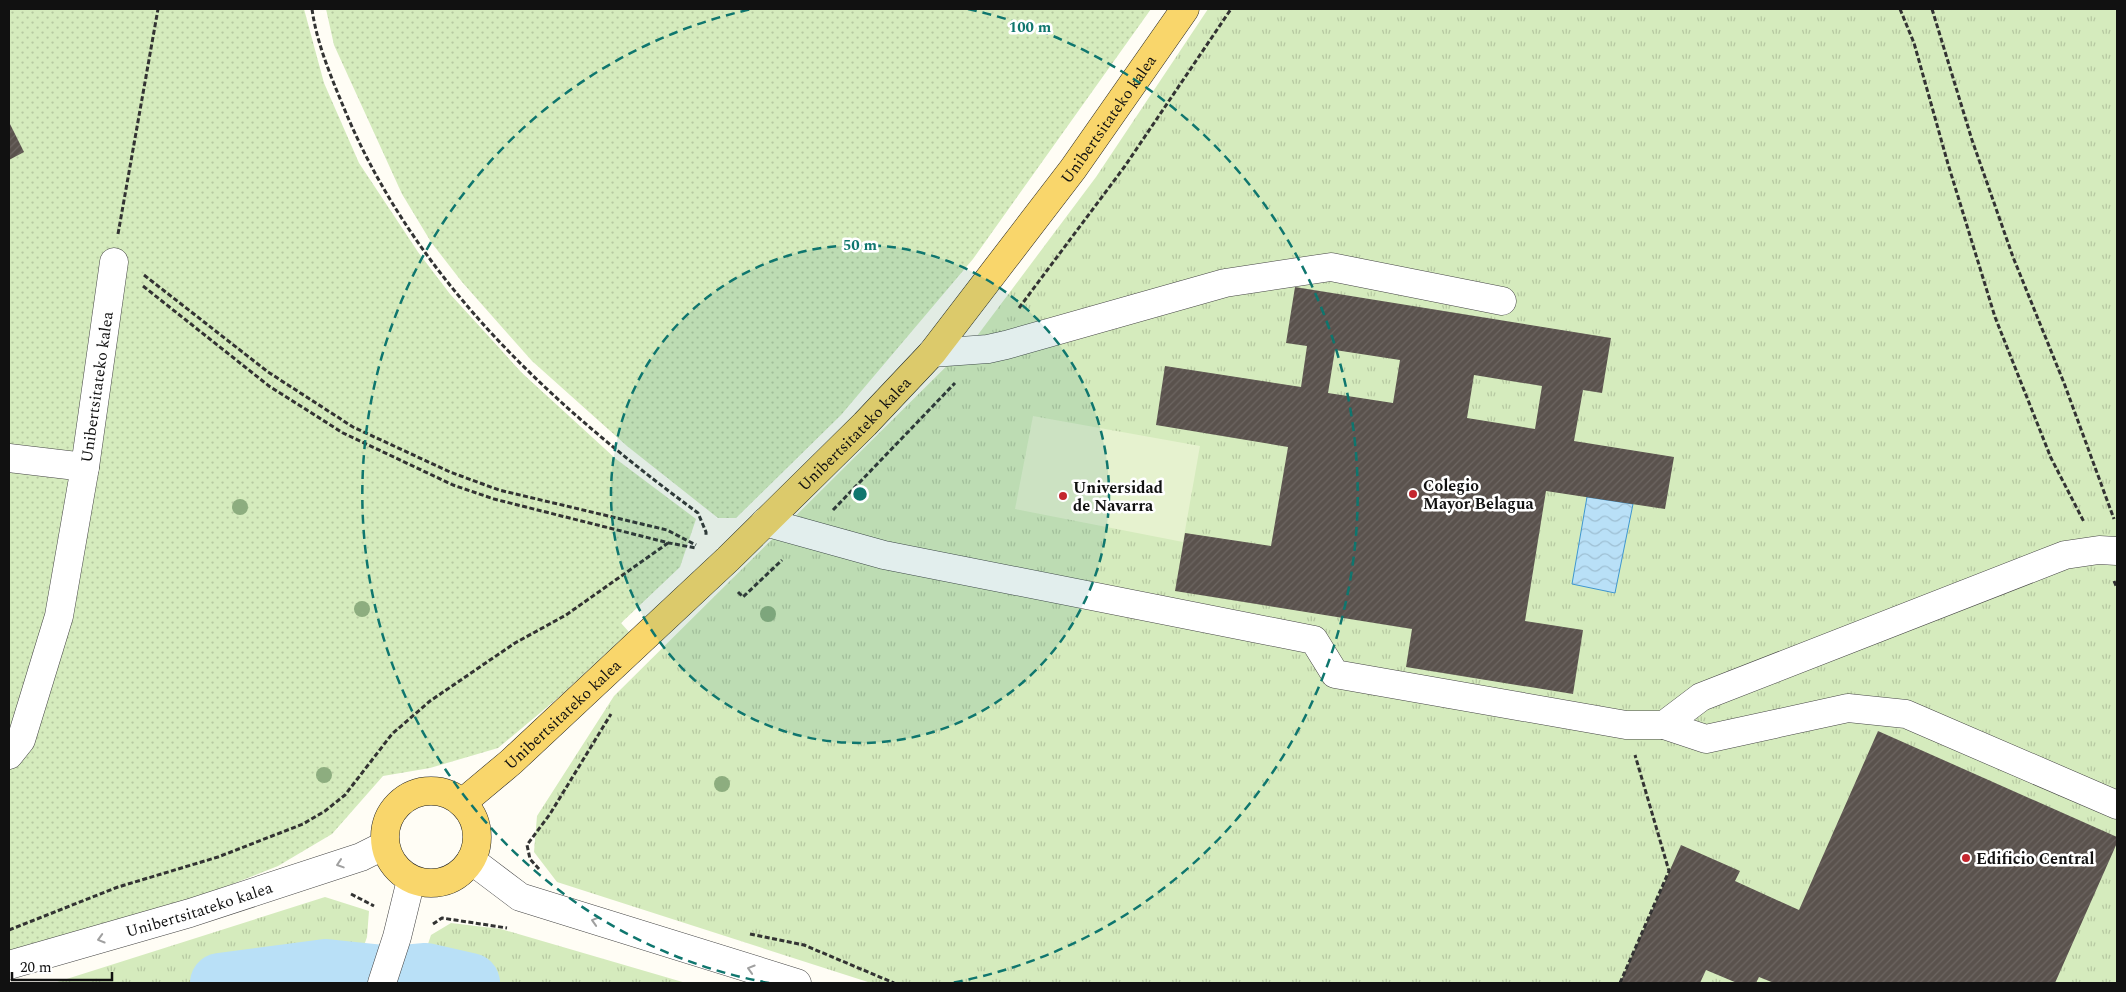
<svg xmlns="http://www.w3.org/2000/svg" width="2126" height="992" font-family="Spectral,serif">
  <defs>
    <pattern id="grass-dots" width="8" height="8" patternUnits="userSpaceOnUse" patternTransform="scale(1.25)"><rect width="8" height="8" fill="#d5ebbd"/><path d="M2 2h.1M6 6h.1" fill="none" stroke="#b6c8a1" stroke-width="1.8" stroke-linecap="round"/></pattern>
    <pattern id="park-tufts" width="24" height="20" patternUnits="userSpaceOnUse" patternTransform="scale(1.25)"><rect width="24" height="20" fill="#d5ebbd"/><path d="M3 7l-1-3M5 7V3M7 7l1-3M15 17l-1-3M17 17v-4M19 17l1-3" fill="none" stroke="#b6c8a1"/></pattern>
    <pattern id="water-waves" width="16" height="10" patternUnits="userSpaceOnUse" patternTransform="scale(1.25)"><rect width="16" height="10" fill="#b9e0f7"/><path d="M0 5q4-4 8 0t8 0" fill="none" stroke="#9ebfd3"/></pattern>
    <pattern id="building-hatch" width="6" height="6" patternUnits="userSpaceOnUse" patternTransform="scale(1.25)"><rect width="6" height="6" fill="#5a524d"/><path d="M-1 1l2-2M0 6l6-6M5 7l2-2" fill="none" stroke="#6d6662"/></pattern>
  </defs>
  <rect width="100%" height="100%" fill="#fffdf5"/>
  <path fill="url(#grass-dots)" d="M 9,9 L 304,9 L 324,83 L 359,163 L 418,252 L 450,294 L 522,373 L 616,459 L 696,519 L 680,567 L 621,623 L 629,632 L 559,697 L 498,748 L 430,768 L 383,776 L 332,834 L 278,866 L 192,900 L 9,952 Z
    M 326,9 L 1151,9 L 973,259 L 841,415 L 736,518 L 718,518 L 627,446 L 532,361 L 462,282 L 431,242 L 402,194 L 334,45 Z"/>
  <path fill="url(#park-tufts)" d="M 1208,9 L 2117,9 L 2117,983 L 871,983 L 557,882 L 534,852 L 537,816 L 614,696 L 977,336 L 1096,177 Z
    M 325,897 L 369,911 L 367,937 L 351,983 L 54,983 Z
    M 451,923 L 501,929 L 686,983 L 415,983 L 431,935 Z"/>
  <path fill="#e6f2cf" d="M 1033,416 L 1200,446 L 1183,542 L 1015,509 Z"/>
  <path fill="url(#water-waves)" stroke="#3f96cf" d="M 1587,497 L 1633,504 L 1615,593 L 1572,584 Z"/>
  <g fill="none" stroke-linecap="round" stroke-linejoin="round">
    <path stroke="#b9e0f7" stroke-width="60" d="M 220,983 L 326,969 L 393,976 L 426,973 L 470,983"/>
  </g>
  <path fill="url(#building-hatch)" fill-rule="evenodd" d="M 9,122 L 24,152 L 9,160 Z
    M 1295,287 L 1611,338 L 1602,393 L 1583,390 L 1574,441 L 1674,457 L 1665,509 L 1546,491 L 1525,621 L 1583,630 L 1573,694 L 1406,667 L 1412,629 L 1175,591 L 1185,533 L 1271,546 L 1288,447 L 1156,425 L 1165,366 L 1301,387 L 1307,346 L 1286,343 ZM 1335,350 L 1400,360 L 1393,403 L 1328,393 ZM 1474,375 L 1542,386 L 1535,429 L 1467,418 Z
    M 1878,731 L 2117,837 L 2117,843 L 2055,983 L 1774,983 L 1759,977 L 1756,983 L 1737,983 L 1706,970 L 1700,983 L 1620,983 L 1681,845 L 1740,871 L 1735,881 L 1799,910 Z"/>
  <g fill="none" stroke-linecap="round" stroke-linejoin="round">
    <g stroke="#444" stroke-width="29">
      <g id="minor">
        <path d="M 932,353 L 988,349 L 1006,345 L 1225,283 L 1331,267 L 1502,301"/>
        <path d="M 9,458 L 85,467"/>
        <path d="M 765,522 L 884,555 L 1314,640 L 1335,674 L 1626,725 L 1664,725 L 1701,697 L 2065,555 L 2099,550 L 2117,551"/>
        <path d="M 1664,725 L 1706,739 L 1848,708 L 1906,714 L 2117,805"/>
        <path id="s1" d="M 9,755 L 21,740 L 59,616 L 85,467 L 114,262"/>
        <path d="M 471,860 L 520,897 L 797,983"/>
        <path id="s2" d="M 9,965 L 190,913 L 361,857 L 385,845"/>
        <path d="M 382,983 L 397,937 L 411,880"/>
      </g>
    </g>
    <g stroke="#222" stroke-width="29">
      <g id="major">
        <circle cx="431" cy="837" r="46"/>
        <path id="s3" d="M 462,803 L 511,762 L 728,559 L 865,424 L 932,353 L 1073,169 L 1185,9"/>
      </g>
    </g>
    <path stroke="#333" stroke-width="3" stroke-dasharray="5 2.5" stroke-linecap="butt" d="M 312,9 C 317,45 332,79 346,113 C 418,283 552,405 698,513 L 706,532 L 706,537
      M 1900,9 L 1914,43 L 1948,164 L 1995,317 L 2051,458 L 2084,522
      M 1932,9 L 1972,140 L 2013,257 L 2064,383 L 2114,519
      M 118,234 L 158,9
      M 144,275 L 268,372 L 353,427 L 450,472 L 499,490 L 667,530 L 696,545
      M 143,286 L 269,386 L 343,433 L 453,485 L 494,499 L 669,543 L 696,548
      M 1019,308 L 1125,166 L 1231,9
      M 833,510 L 955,383
      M 2114,581 L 2117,588
      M 738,592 L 743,597 L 782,560
      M 539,869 L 530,859 L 527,845 L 550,814 L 611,714
      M 351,894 L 374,906
      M 433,924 L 442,918 L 507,928
      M 9,930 L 118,887 L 218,857 L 303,824 L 325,811 L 345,795 L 392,734 L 430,701 L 515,643 L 566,615 L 668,543
      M 750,934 L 804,945 L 894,983
      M 1620,983 L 1669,871 L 1635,755"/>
    <use href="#minor" stroke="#fff" stroke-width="28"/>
    <use href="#major" stroke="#f9d66b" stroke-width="28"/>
  </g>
  <g fill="#8dad7f">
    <circle cx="240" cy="507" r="8"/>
    <circle cx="362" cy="609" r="8"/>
    <circle cx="768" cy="614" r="8"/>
    <circle cx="324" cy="775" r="8"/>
    <circle cx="722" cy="784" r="8"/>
  </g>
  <defs><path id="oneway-chevron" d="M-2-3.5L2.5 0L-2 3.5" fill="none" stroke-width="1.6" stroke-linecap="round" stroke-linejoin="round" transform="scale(1.25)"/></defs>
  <g stroke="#a0a0a0">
    <use href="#oneway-chevron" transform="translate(340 864) rotate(162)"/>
    <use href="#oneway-chevron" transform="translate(595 921) rotate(-163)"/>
    <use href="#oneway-chevron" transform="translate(101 939) rotate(164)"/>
    <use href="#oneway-chevron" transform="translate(751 969) rotate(-163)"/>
  </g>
  <circle cx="860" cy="494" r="249" fill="#0f766e" fill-opacity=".12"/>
  <g fill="none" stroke="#0f766e" stroke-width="2.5" stroke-dasharray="9 6">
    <circle cx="860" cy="494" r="249"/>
    <path d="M769 983A497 497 0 0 1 752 9M968 9A497 497 0 0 1 951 983"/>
  </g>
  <g fill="#c4262e" stroke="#fff" stroke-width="2">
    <circle cx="1413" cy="494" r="5"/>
    <circle cx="1063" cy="496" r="5"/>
    <circle cx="1966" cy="858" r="5"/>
  </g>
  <g text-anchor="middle" stroke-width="5" stroke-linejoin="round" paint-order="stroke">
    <g font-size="16" fill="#111" stroke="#fff">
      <text dy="6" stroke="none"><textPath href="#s3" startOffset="944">Unibertsitateko kalea</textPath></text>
      <text dy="6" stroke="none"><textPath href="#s1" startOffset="381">Unibertsitateko kalea</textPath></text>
      <text dy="6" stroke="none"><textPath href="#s3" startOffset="539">Unibertsitateko kalea</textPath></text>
      <text dy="6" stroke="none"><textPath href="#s3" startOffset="134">Unibertsitateko kalea</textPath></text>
      <text dy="6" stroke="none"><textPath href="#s2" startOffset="198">Unibertsitateko kalea</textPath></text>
    </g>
    <g font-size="16" font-weight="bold" fill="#111" stroke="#fff" text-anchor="start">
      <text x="1423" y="491">Colegio<tspan x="1423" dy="18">Mayor Belagua</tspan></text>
      <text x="1073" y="493">Universidad<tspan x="1073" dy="18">de Navarra</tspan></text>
      <text x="1976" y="864">Edificio Central</text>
    </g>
  </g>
  <circle cx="860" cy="494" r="8" fill="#0f766e" stroke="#fff" stroke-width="2.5"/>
  <g font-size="15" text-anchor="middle" font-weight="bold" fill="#0f766e" stroke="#fff" stroke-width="5" stroke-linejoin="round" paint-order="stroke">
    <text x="1030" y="32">100 m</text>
    <text x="860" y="250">50 m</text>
  </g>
  <rect width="2126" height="992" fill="none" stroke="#111111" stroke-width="20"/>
  <path d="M12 972v8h100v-8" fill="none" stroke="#111111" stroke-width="2.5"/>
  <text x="20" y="972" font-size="15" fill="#111111" stroke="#ffffff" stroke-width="4" paint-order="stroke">20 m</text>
</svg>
